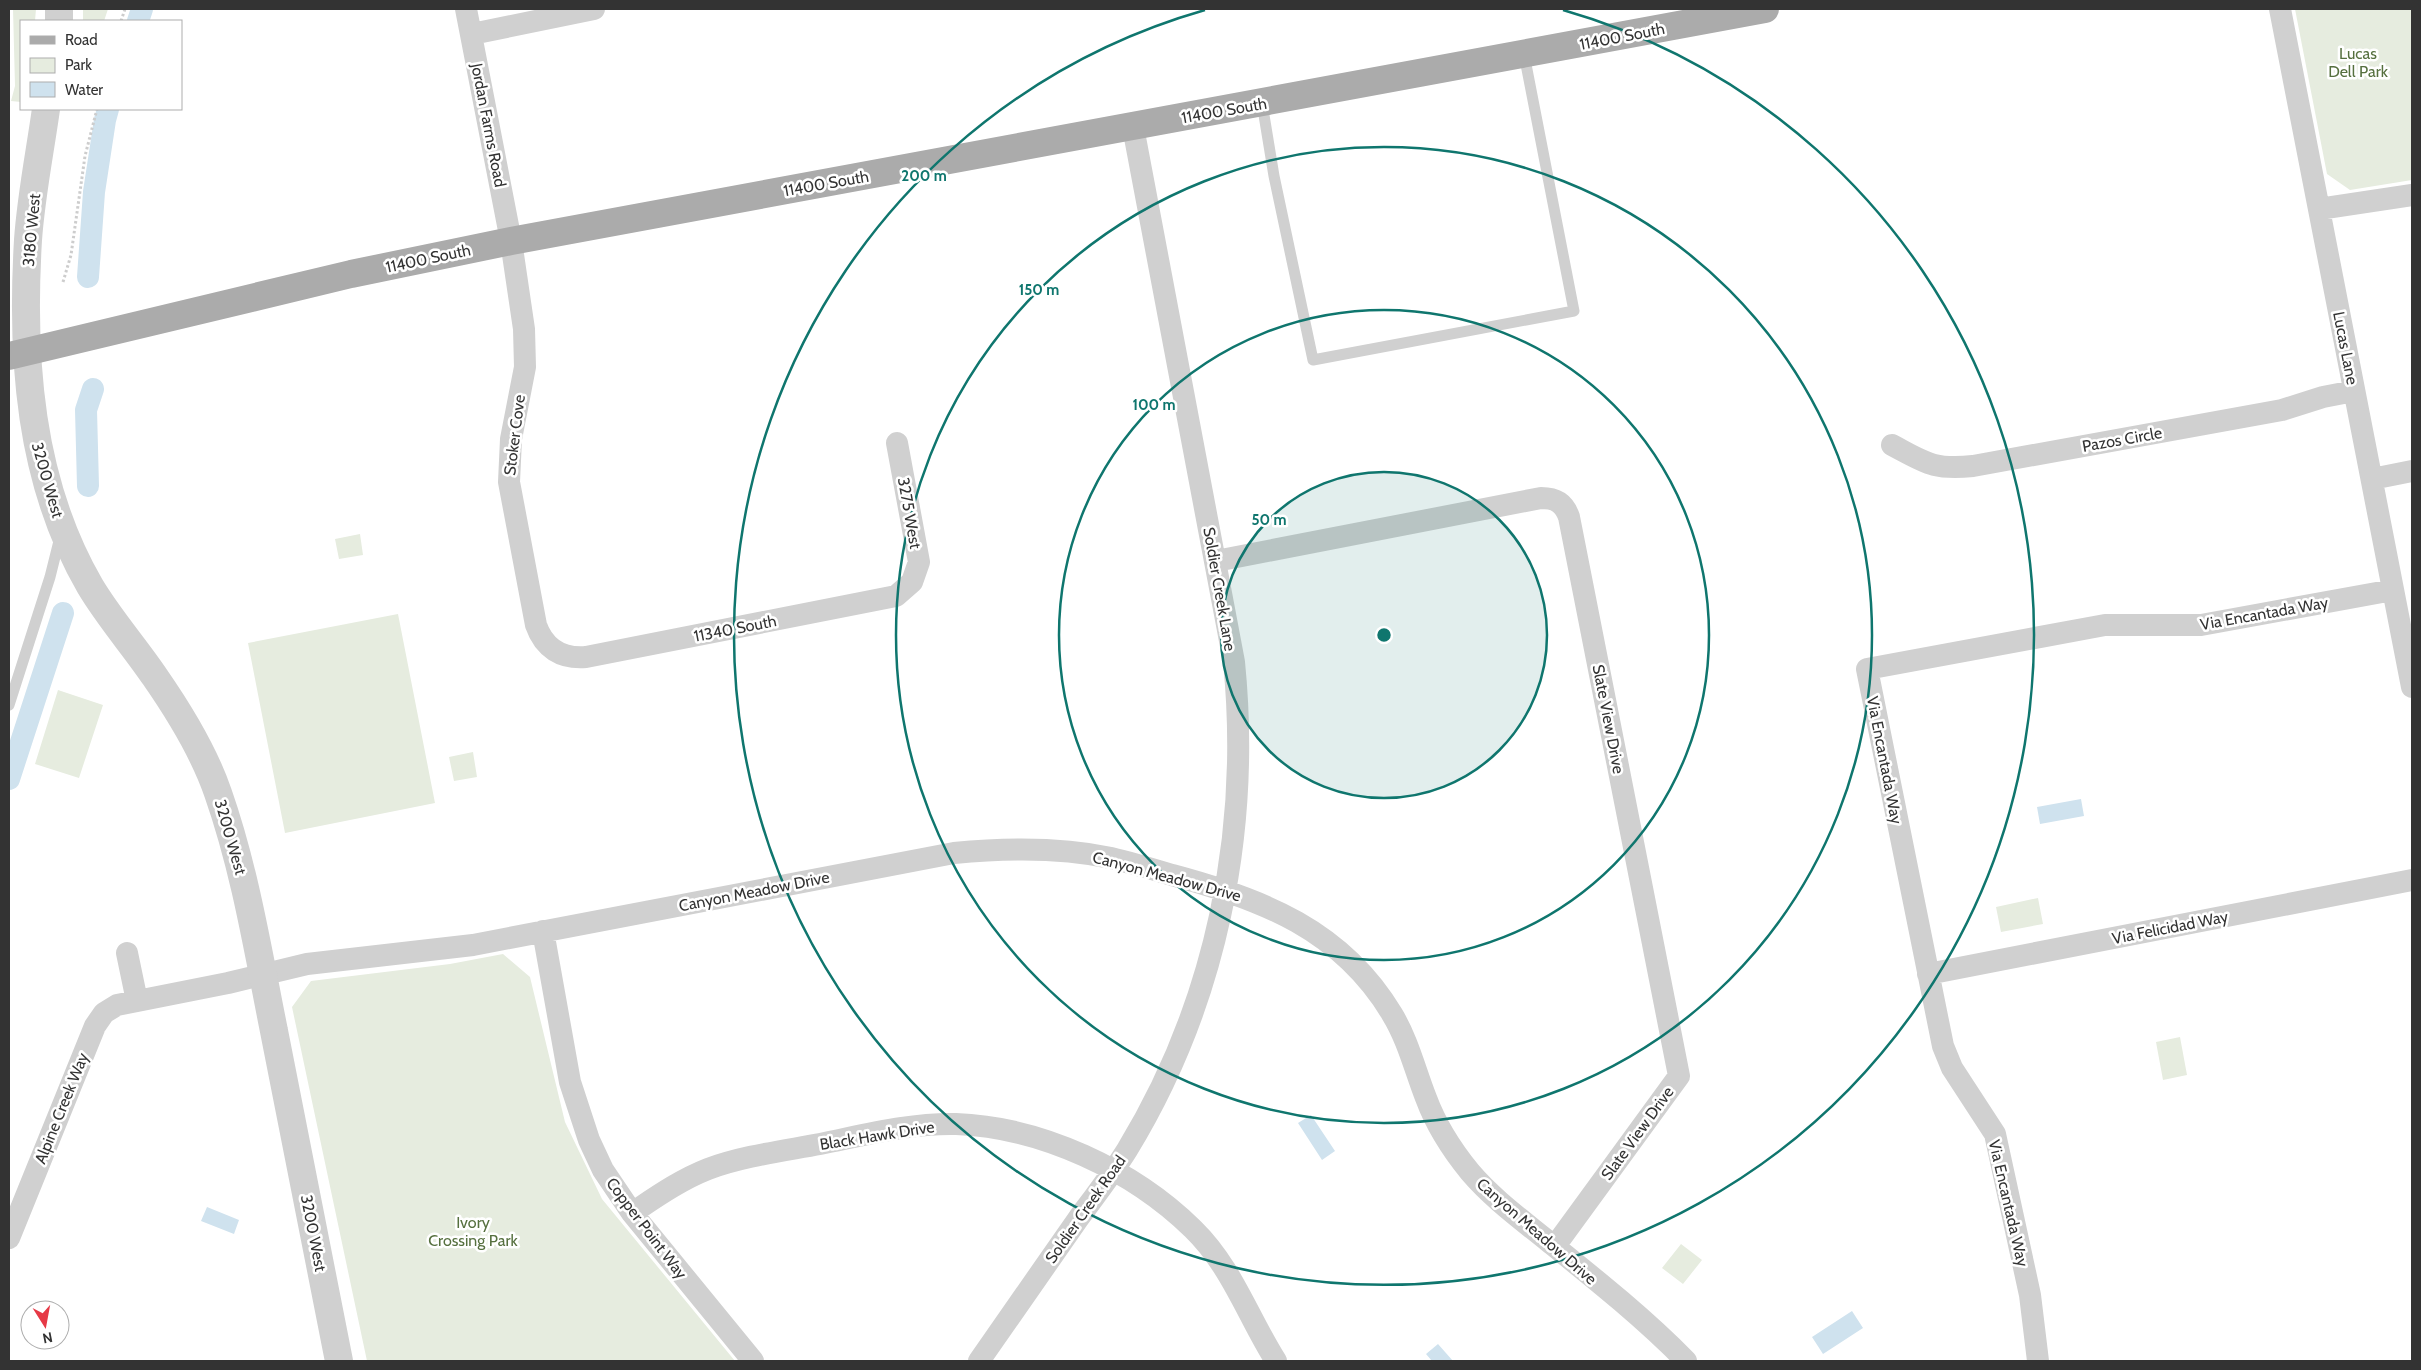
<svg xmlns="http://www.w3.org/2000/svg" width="2421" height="1370" font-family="Cabin,sans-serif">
  <rect width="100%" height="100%" fill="#fff"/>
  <path fill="#e6ecdf" d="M 13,9 L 36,9 L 35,21 L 21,21 L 21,102 L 11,101 L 15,86 Z
    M 83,9 L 108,9 L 104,21 L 83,21 Z
    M 2295,9 L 2412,9 L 2412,180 L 2350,190 L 2327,174 Z
    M 360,534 L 363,555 L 339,559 L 335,539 Z
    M 398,614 L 435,803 L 285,833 L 248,643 Z
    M 58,690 L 103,705 L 79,778 L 35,764 Z
    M 473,752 L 477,777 L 454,781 L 449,757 Z
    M 2038,898 L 2043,924 L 2001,932 L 1996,907 Z
    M 503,954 L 530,977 L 565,1122 L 602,1199 L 735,1361 L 367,1361 L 292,1007 L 311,981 L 450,964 Z
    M 2180,1037 L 2187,1075 L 2163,1080 L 2156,1042 Z
    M 1681,1244 L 1702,1260 L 1683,1284 L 1662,1268 Z"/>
  <path fill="#cfe2ee" d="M 2081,799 L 2084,816 L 2040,824 L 2037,807 Z
    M 1311,1115 L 1335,1151 L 1322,1160 L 1298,1123 Z
    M 207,1207 L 239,1220 L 234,1234 L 201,1221 Z
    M 1852,1311 L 1863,1328 L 1823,1354 L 1812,1337 Z
    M 1438,1344 L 1453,1361 L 1432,1361 L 1426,1354 Z"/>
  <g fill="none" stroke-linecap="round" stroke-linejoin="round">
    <path stroke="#cfe2ee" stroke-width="22" d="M 138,21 L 142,9
      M 88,277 L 94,192 L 105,120 L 108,109
      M 88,486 L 86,410 L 93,389
      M 9,779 L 63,613"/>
    <path stroke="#cdcdcd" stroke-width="3" stroke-dasharray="2.5 2.5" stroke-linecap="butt" d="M 121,21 L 125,9
      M 63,282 L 71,255 L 85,156 L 97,109"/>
    <path stroke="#d0d0d0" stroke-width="11" d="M 1262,103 L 1274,176 L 1313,360 L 1574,311 L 1524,54
      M 9,705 L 50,577 L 60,537"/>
    <path stroke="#d0d0d0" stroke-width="22" d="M 466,9 L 511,241 L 524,329 L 525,367 L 511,439 L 509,482 L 536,625 C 544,648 561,659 586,657 L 896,596 L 912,582 L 919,562 L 897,443
      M 2280,9 L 2412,687
      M 472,34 L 594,9
      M 2319,209 L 2412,195
      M 1892,445 C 1926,463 1933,470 1973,466 L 2282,410 L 2323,397 L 2354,391
      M 2372,479 L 2412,471
      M 1216,561 L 1541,498 C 1556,498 1564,503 1569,517 L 1679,1076 L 1555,1246
      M 543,931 L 570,1082 L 589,1140 L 603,1170 L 632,1213 L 753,1361
      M 127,953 L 137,1001
      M 1928,974 L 2412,880
      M 632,1213 C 656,1197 680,1180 708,1169 C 743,1156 783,1151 820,1144 C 865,1135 910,1123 956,1124 C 1041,1127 1133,1170 1193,1229 C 1232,1267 1248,1317 1276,1361
      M 9,1238 L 95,1026 L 104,1013 L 117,1005 L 228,983 L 307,964 L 473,945 L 954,853 C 1006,848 1060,847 1111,858 C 1132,863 1152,869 1172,875 C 1262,899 1342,930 1392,1014 C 1408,1040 1415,1070 1426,1098 C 1436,1125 1452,1150 1470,1172 C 1493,1199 1522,1220 1549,1242 C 1595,1279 1645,1319 1686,1361
      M 979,1361 C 1012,1314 1045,1267 1078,1219 C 1095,1196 1112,1174 1127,1150 C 1216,1004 1251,832 1234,662 L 1133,127
      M 2038,1361 L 2030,1295 L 1995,1134 L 1952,1068 L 1943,1046 L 1867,669 L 2105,625 L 2201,625 L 2393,590"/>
    <path stroke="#d0d0d0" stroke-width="28" d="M 59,21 L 59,9
      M 46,109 C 40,152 31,196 28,240 C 21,358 29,481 90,586 C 109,618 134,646 155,677 C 180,713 204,752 218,793 C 245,870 258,951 274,1031 C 296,1141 318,1251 339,1361"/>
    <path stroke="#ababab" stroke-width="28" d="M 9,356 L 351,274 L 511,241 L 1765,9"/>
  </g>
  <circle cx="1384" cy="635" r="163" fill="#0f766e" fill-opacity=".12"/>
  <g fill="none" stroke="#0f766e" stroke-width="2.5">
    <circle cx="1384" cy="635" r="163"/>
    <circle cx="1384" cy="635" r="325"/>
    <circle cx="1384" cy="635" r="488"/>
    <path d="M1563 10A650 650 0 1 1 1205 10"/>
  </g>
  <g text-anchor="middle" stroke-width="5" stroke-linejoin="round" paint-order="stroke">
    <g font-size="16" fill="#333" stroke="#fff">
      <text transform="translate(1622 36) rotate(-11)" y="6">11400 South</text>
      <text transform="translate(1224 110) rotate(-10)" y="6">11400 South</text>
      <text transform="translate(489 125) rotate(79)" y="6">Jordan Farms Road</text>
      <text transform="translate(826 183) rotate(-10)" y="6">11400 South</text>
      <text transform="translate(31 230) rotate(-85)" y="6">3180 West</text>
      <text transform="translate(428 258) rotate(-12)" y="6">11400 South</text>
      <text transform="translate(2346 348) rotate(79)" y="6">Lucas Lane</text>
      <text transform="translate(514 435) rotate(-83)" y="6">Stoker Cove</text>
      <text transform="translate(2122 439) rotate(-10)" y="6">Pazos Circle</text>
      <text transform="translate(48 480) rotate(74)" y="6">3200 West</text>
      <text transform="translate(910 513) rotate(80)" y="6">3275 West</text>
      <text transform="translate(1220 589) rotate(80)" y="6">Soldier Creek Lane</text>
      <text transform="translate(2264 613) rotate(-10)" y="6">Via Encantada Way</text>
      <text transform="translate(735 628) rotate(-11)" y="6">11340 South</text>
      <text transform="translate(1609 719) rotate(79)" y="6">Slate View Drive</text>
      <text transform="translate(1885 760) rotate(79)" y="6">Via Encantada Way</text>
      <text transform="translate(231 837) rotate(74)" y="6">3200 West</text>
      <text transform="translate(1167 876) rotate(15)" y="6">Canyon Meadow Drive</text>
      <text transform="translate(754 891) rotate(-11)" y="6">Canyon Meadow Drive</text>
      <text transform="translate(2170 927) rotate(-11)" y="6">Via Felicidad Way</text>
      <text transform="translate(61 1108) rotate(-68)" y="6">Alpine Creek Way</text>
      <text transform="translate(1637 1133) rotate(-54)" y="6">Slate View Drive</text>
      <text transform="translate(877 1135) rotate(-9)" y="6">Black Hawk Drive</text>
      <text transform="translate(2009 1203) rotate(77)" y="6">Via Encantada Way</text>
      <text transform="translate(1085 1209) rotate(-55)" y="6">Soldier Creek Road</text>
      <text transform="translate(647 1228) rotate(53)" y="6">Copper Point Way</text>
      <text transform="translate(1537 1231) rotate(41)" y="6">Canyon Meadow Drive</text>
      <text transform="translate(314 1233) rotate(79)" y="6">3200 West</text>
    </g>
    <g font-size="16" fill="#56703f" stroke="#fff">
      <text x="2358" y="59">Lucas<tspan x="2358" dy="18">Dell Park</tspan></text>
      <text x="473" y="1228">Ivory<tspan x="473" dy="18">Crossing Park</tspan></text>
    </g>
  </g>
  <circle cx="1384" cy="635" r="8" fill="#0f766e" stroke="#fff" stroke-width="2.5"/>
  <g font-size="15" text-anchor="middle" font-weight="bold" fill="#0f766e" stroke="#fff" stroke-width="5" stroke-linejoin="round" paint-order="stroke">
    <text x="924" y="181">200 m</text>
    <text x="1039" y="295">150 m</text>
    <text x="1154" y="410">100 m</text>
    <text x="1269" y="525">50 m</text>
  </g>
  <rect width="2421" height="1370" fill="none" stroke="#333333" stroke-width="20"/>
  <rect x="20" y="20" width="162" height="90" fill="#ffffff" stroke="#adadad"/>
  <rect x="30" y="36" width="25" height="8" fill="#ababab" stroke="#adadad"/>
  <text x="65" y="45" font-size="15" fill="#333333">Road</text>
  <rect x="30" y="58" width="25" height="15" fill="#e6ecdf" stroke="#adadad"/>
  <text x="65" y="70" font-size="15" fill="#333333">Park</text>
  <rect x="30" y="82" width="25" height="15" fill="#cfe2ee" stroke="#adadad"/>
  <text x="65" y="95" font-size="15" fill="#333333">Water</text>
  <g transform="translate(45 1325) rotate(169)"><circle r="24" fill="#ffffff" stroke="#adadad"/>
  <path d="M0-4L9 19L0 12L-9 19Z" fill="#e63946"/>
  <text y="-8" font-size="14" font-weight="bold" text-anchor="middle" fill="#333333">N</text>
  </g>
</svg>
